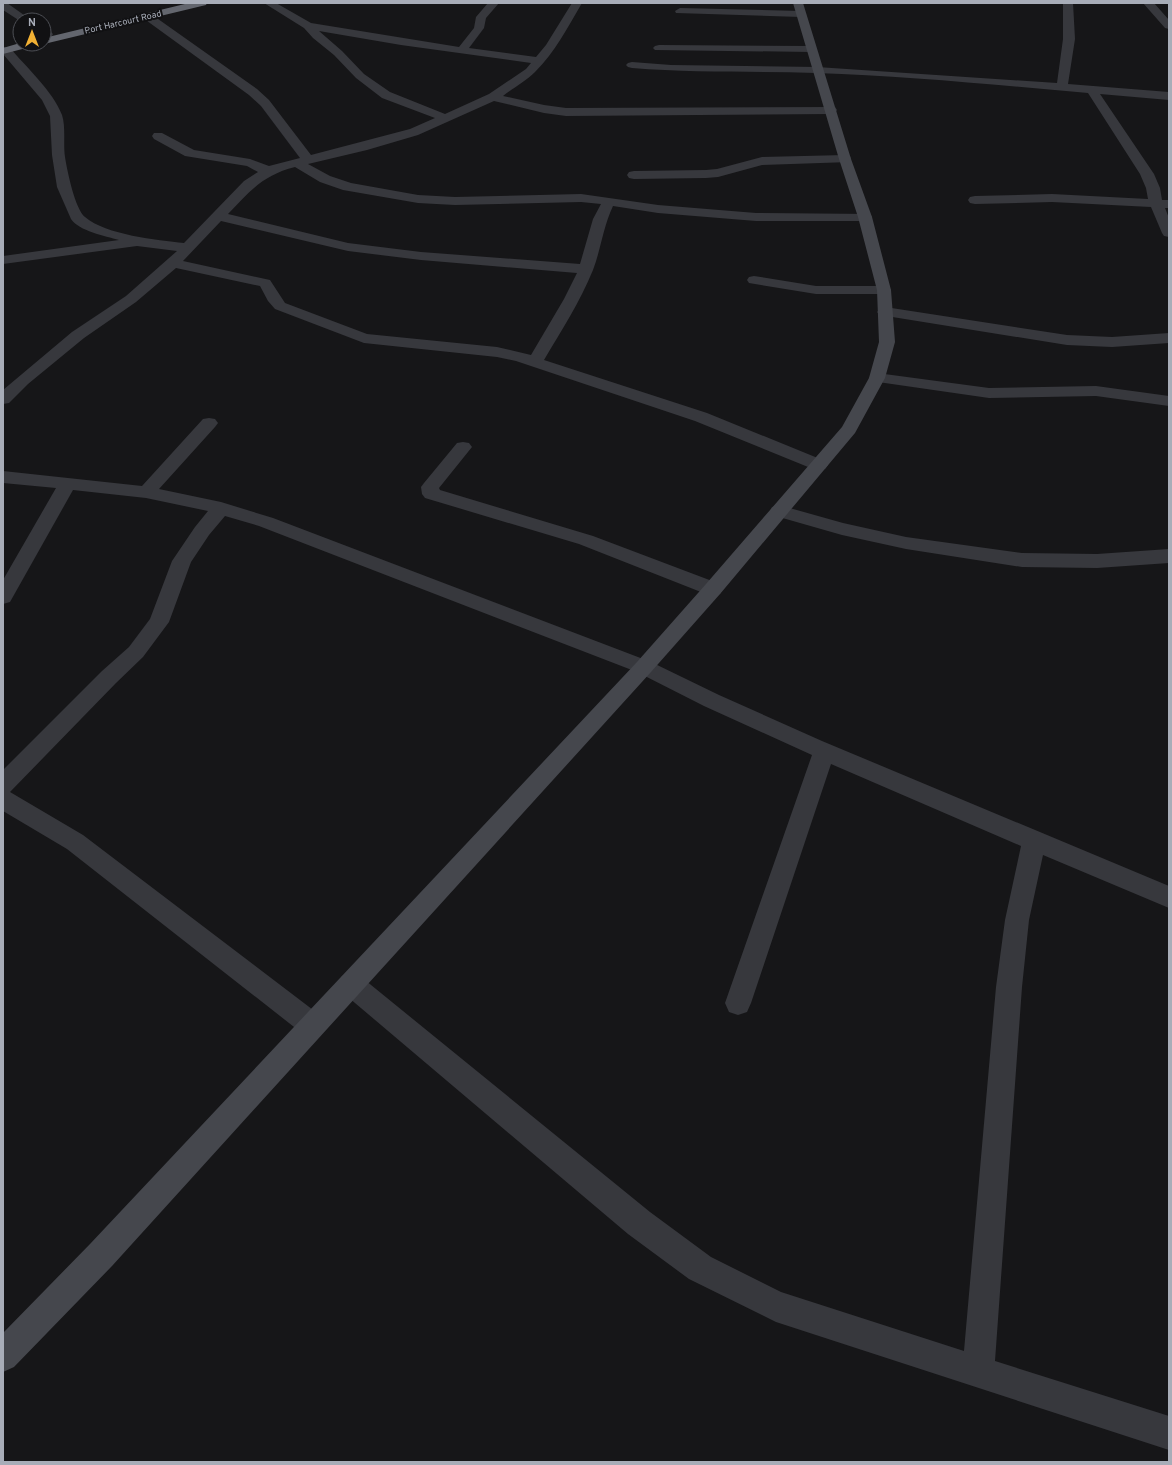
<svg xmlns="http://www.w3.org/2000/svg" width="1172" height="1465" font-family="Overpass,sans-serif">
  <rect width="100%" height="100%" fill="#161618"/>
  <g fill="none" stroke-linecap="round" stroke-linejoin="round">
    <path fill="#37383d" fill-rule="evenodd" d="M 3,3 L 7,3 L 31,20 L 20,21 L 3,10 Z
      M 264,3 L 276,3 L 311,23 L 459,47 L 474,28 L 476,17 L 488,3 L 499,3 L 486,18 L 484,28 L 469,48 L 536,57 L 546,45 L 572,3 L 582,3 C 568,27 555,52 535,72 C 526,81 513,88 503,96 L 544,105 L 566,108 L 835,107 L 837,110 L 835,113 L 831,114 L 566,116 L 544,113 L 494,101 L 418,135 L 367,150 L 308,164 L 330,176 L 351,183 L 418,195 L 455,197 L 581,194 L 658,205 L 756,213 L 870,214 L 872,217 L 870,220 L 865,221 L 756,221 L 658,213 L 613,206 C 603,227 601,249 593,270 C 580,302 561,331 544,360 L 707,413 L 825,461 L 828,465 L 825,469 L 819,471 L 813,469 L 695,421 L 516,361 L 497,357 L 364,343 L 275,309 L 268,301 L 260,286 L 176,268 L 136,302 L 84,338 L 28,384 L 9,403 L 3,404 L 3,390 L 72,332 L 126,296 L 177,251 L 137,246 L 3,264 L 3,256 L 119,240 C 105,236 79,231 71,219 L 57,187 L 52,155 L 50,116 L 42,100 L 3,54 L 3,47 L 10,48 C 26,67 53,91 62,115 C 66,127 63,144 65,157 C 67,170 75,209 85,217 C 106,235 157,240 184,243 L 244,181 L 258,172 L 247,166 L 185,156 L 154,139 L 152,136 L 154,133 L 162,133 L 194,150 L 250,159 L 269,166 L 300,158 L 261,106 L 249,95 L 143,18 L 142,16 L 143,14 L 151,14 L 257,89 L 269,100 L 311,155 L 410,129 L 435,118 L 382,98 L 356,78 L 334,55 L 313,38 L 304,28 ZM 319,31 L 401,45 L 531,63 L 526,69 L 489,94 L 445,114 L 390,92 L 364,74 L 342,51 ZM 295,167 L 320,182 L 343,190 L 418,203 L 455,205 L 581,202 L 601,204 L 593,219 L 580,264 L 421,252 L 348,243 L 228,214 C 250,191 263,175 295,167 ZM 221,221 L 348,251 L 421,260 L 577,273 L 564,299 L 531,355 L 497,347 L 367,334 L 285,303 L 270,280 L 183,261 Z
      M 1063,3 L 1073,3 L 1075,39 L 1068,84 L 1169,92 L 1169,100 L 1100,94 L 1154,174 L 1160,188 L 1162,200 L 1169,200 L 1169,208 L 1165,208 L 1169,218 L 1169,237 L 1164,236 L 1162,233 L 1151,207 L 1052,202 L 975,204 L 970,203 L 968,200 L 970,197 L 975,196 L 1052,194 L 1148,199 L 1146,188 L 1140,174 L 1088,93 C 997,85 907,76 816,73 C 755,71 693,73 632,68 L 628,67 L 626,65 L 628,63 L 632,62 L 671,65 L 817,67 L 1057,83 L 1063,39 Z
      M 1143,3 L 1154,3 L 1169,20 L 1169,29 L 1165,28 Z
      M 680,8 L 801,11 L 806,14 L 801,17 L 676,13 L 675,11 Z
      M 44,28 L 48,29 L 53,34 L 52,36 L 44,36 Z
      M 659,45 L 811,46 L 817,49 L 811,52 L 655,50 L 653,48 L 655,46 Z
      M 845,155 L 850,156 L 851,159 L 850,162 L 762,165 L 718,177 L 706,178 L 634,179 L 629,178 L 627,175 L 629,172 L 634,171 L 706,170 L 717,169 L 762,157 Z
      M 754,276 L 816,286 L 884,286 L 889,287 L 891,290 L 889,293 L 884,294 L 816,294 L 749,283 L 747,280 L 749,277 Z
      M 885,307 L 1067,335 L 1112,337 L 1169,333 L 1169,343 L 1112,347 L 1067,345 L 880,315 L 877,312 L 880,309 Z
      M 877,373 L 989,388 L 1096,386 L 1169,396 L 1169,406 L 1096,396 L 989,398 L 871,381 L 869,378 L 871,375 Z
      M 209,418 L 215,419 L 218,423 L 215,427 L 159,489 L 221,502 L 273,518 L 651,662 L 719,695 L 822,741 L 1169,886 L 1169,908 L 1043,855 L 1029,920 L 1022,987 L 995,1361 L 1169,1416 L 1169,1450 L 776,1322 L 689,1279 L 628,1234 L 342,992 L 338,984 L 342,976 L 351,972 L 360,976 L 650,1212 L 711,1257 L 781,1292 L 964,1351 L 996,987 L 1005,920 L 1021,846 L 831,764 L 751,1003 L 747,1012 L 738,1015 L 729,1012 L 725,1003 L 812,755 L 704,706 L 637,672 L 259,526 L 225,516 L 209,535 L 191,562 L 169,622 L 143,657 L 116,683 L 10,792 L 83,835 L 321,1016 L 325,1025 L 321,1034 L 312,1038 L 303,1034 L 67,849 L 3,811 L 3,770 L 102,671 L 129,647 L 150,619 L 172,561 L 195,527 L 208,511 L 146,498 L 73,490 L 10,602 L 3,604 L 3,580 L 56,488 L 3,483 L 3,471 L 142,486 L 203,419 Z
      M 463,442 L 469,443 L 472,447 L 439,488 L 440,490 L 593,536 L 720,584 L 723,589 L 720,594 L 713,596 L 706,594 L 579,544 L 425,498 L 422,494 L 421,487 L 424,483 L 457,443 Z
      M 779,505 L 843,523 L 906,537 L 1022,553 L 1097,554 L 1169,549 L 1169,563 L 1097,568 L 1022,567 L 906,549 L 842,535 L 772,515 L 770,511 L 772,507 Z"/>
    <path fill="#45474d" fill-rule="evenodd" d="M 793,3 L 803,3 L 851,159 L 872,217 L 891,290 L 895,342 L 885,378 L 855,433 L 720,594 L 651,672 L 112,1266 L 14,1367 L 3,1372 L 3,1333 L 90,1244 L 637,662 L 706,584 L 842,427 L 869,378 L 879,342 L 877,290 L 858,217 L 839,159 Z"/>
    <path fill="#63666e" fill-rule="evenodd" d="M 189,3 L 207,3 L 206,5 L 44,44 L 43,44 L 44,44 L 44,38 Z
      M 20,43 L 36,44 L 34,46 L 3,54 L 3,48 Z"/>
  </g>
  <g text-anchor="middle" stroke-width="4" stroke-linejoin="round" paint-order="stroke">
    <g font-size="9" fill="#a8adb8" stroke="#111113">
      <text transform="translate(123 22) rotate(-13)" y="3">Port Harcourt Road</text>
    </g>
  </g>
  <rect width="1172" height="1465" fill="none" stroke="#a8adb8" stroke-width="8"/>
  <g transform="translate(32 32)"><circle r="19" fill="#111113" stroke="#4d4f55"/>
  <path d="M0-3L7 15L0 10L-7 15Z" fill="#f2b134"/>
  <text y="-6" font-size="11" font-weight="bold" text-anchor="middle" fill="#a8adb8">N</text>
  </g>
</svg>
